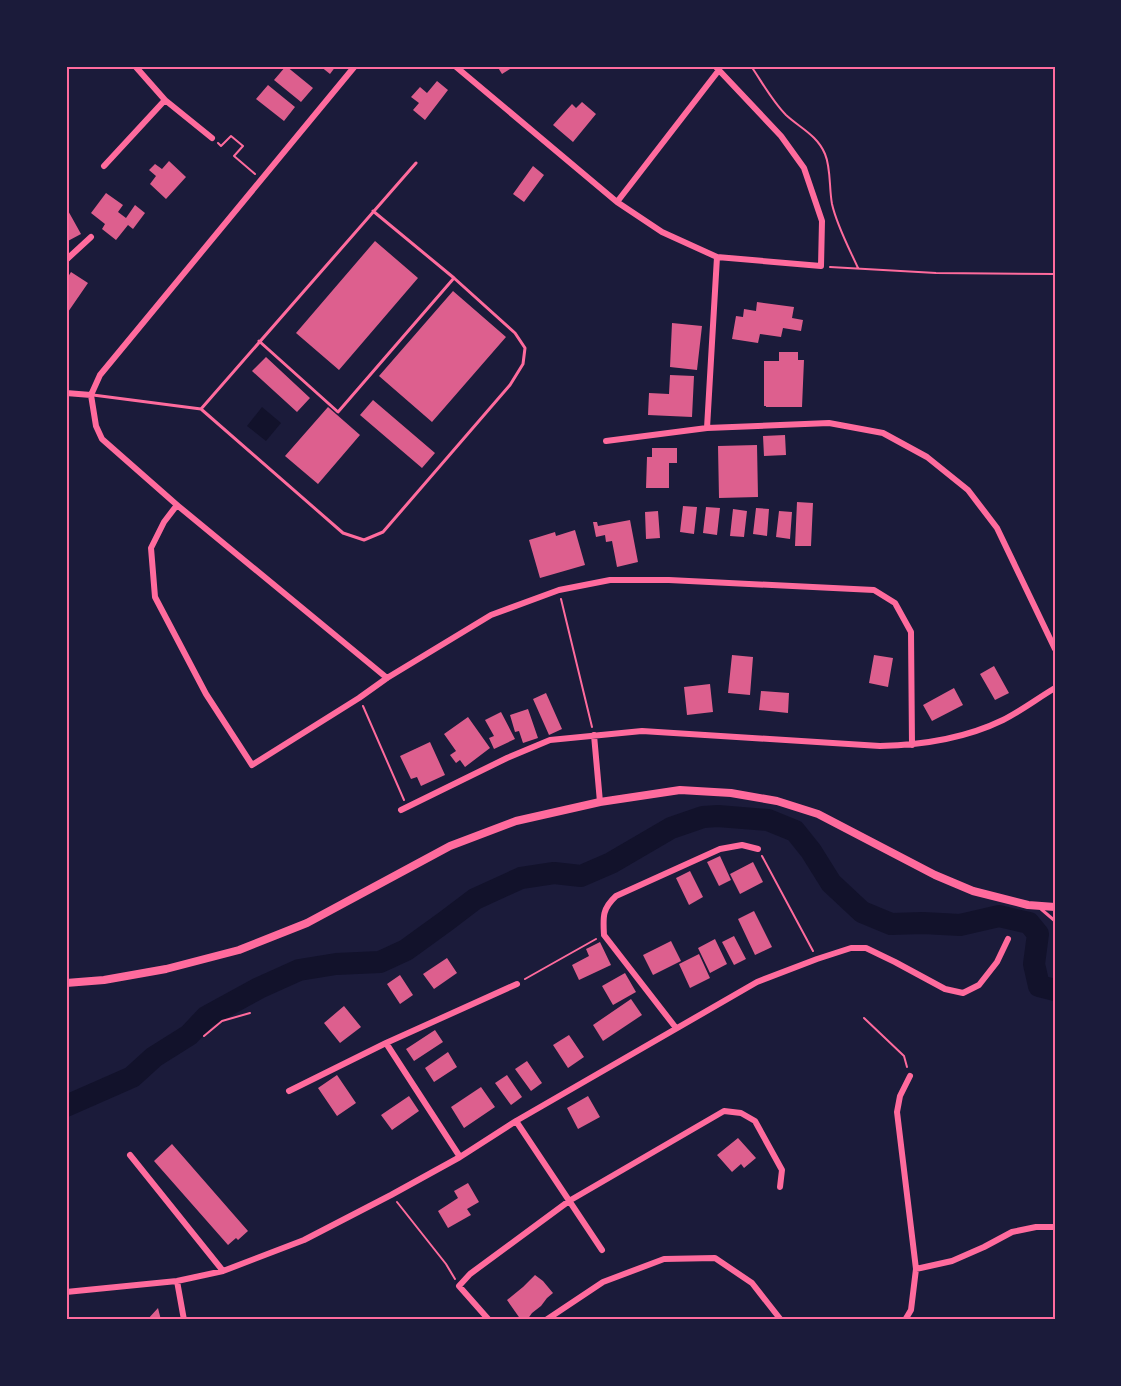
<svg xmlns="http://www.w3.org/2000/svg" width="1121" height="1386" font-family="Poppins,sans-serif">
  <rect width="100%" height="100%" fill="#1b1b3a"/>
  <path fill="#12122b" d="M 262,407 L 281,423 L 266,441 L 247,426 Z"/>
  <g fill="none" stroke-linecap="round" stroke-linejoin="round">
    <path stroke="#12122b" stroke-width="22" d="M 66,1106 L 132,1077 L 154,1057 L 189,1035 L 206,1017 L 259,988 L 299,970 L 336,964 L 380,962 L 406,950 L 446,921 L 475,899 L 521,878 L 554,873 L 581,876 L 611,863 L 671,828 L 703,817 L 718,816 L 768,820 L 795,831 L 811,851 L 831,883 L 862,912 L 891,924 L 923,923 L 960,925 L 999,916 L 1029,923 L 1038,934 L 1034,964 L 1039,986 L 1055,990"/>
  </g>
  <path fill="#dd5f8e" d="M 286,66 L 313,88 L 301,102 L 274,80 Z
    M 320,66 L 336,66 L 330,74 Z
    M 497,66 L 515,66 L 502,74 Z
    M 437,81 L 448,90 L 425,120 L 413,110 L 419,103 L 411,97 L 420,87 L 427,93 Z
    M 268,85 L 295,107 L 284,121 L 256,99 Z
    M 582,102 L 596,114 L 573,142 L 553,125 L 572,104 L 576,108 Z
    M 169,161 L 186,177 L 166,199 L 150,184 L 156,176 L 149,170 L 155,164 L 162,169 Z
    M 533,166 L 544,175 L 524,202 L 513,194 Z
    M 106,193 L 123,205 L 118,212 L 126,218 L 135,205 L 145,213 L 133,229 L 128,225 L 116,240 L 102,229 L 105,224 L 91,213 Z
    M 66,207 L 81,234 L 66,242 Z
    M 375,241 L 418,278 L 339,370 L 296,333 Z
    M 71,272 L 88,283 L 68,312 L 66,311 L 66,280 Z
    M 453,291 L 506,337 L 432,422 L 379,376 Z
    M 757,302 L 794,307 L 792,318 L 803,320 L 801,331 L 783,328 L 781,337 L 760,334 L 758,343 L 732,339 L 736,316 L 743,317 L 744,309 L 756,311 Z
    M 672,323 L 702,326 L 697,370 L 670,367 Z
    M 779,352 L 798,352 L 798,360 L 804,360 L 802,407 L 766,407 L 766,406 L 764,406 L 764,361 L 779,361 Z
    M 266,357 L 310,398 L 297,412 L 252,371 Z
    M 670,375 L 694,376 L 692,417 L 648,415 L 649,393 L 669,394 Z
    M 373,400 L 435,453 L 422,468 L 360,415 Z
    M 328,407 L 360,435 L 318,484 L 285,456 Z
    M 785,435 L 786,455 L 764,456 L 763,436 Z
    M 757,445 L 758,497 L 719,498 L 718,446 Z
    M 652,448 L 677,448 L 677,463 L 669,463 L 669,488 L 646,488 L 647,457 L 652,457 Z
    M 797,502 L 813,503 L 811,546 L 795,546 Z
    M 683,506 L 697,507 L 694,534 L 680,532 Z
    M 706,507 L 720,508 L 717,535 L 703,533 Z
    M 756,508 L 769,509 L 767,536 L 753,534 Z
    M 733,509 L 747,511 L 744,537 L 730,536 Z
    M 658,511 L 660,538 L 646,539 L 645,512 Z
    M 779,511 L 792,512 L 790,539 L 776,537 Z
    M 630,520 L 638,562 L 617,567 L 612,541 L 606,542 L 605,535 L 596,537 L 593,522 L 597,522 L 598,526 Z
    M 575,530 L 585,565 L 540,578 L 529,540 L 555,532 L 556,536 Z
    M 732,655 L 753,657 L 750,695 L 728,693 Z
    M 874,655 L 893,658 L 888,687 L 869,683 Z
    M 994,666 L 1009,693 L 995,700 L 980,674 Z
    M 710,684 L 713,712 L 687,715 L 684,687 Z
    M 954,688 L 963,705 L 932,721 L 923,705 Z
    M 761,691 L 789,693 L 788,713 L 759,710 Z
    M 546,693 L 562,729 L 549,735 L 533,699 Z
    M 528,709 L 538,738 L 523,743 L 519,731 L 515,732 L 510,715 Z
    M 501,712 L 515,739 L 494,749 L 489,738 L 494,736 L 485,720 Z
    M 468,717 L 490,748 L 465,767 L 460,760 L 456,763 L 450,755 L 456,751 L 444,734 Z
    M 430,742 L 445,775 L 421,786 L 417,777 L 411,779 L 400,756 Z
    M 720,856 L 731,880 L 719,886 L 707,862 Z
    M 753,862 L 763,882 L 740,894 L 730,874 Z
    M 690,871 L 703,897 L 689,905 L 676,878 Z
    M 754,911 L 772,947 L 755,955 L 738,919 Z
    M 734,936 L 746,959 L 734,965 L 722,942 Z
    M 715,939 L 727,964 L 710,973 L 698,948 Z
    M 671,941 L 681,961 L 653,975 L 643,955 Z
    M 600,942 L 611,965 L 579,980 L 572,965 L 589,956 L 586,949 Z
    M 699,954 L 710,978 L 690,988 L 679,964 Z
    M 447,958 L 457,973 L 434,989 L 423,974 Z
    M 625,973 L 636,992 L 613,1005 L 602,986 Z
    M 400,975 L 413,995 L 400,1004 L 387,984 Z
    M 631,999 L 642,1015 L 603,1041 L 593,1025 Z
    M 344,1006 L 361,1027 L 340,1043 L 324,1023 Z
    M 435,1030 L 443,1042 L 414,1061 L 406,1049 Z
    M 569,1035 L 584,1057 L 568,1068 L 553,1045 Z
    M 448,1052 L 457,1067 L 434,1082 L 425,1068 Z
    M 527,1061 L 542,1083 L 531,1091 L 515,1069 Z
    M 337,1075 L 356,1103 L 337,1116 L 318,1088 Z
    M 507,1075 L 522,1097 L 511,1105 L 495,1083 Z
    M 481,1087 L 495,1107 L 464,1128 L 451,1107 Z
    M 409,1096 L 419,1111 L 392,1130 L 381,1115 Z
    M 588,1096 L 600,1117 L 578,1129 L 567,1108 Z
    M 738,1138 L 756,1158 L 744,1168 L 741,1164 L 732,1172 L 717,1155 Z
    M 172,1144 L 248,1231 L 238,1240 L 236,1238 L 228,1245 L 154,1161 Z
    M 468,1183 L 479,1202 L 467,1209 L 471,1215 L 448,1228 L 438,1211 L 458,1198 L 454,1191 Z
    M 535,1275 L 543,1281 L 553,1293 L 547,1298 L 541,1306 L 532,1313 L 527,1320 L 521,1320 L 507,1300 L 523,1287 Z
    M 158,1308 L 161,1320 L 147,1320 Z"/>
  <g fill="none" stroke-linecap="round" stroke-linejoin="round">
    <path stroke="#ff6b9d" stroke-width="2" d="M 751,66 C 762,82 772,101 786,115 C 800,128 817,135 825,154 C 831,168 829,188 832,204 C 837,226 849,248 858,268
      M 218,143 L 221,146 L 231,136 L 243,146 L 234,156 L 255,174
      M 830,267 L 936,273 L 1055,274
      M 561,599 L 592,727
      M 363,706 L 404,800
      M 762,856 L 813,951
      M 525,979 L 596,939
      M 864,1018 L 904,1056 L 907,1067
      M 204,1036 L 222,1021 L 250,1013
      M 397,1202 L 446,1264 L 455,1279"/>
    <path stroke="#ff6b9d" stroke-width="3" d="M 259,341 L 338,412 L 454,278
      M 93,395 L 201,409 L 416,163
      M 201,409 L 343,533 L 364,540 L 383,532 L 510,385 L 523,364 L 525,348 L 515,333 L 454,278 L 373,211
      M 1041,909 L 1055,921"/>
    <path stroke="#ff6b9d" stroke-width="6" d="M 135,66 L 165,100 L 212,138
      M 455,66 L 617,202 L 662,232 L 717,257 L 821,266 L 822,221 L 804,168 L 781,136 L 715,66
      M 104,166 L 165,100
      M 617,202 L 719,70
      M 66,260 L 91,237
      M 66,393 L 91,395
      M 91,395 L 100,375 L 355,66
      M 91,395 L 96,426 L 102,439 L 177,505 L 387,678
      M 707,428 L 717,257
      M 606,441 L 707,428 L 829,423 L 883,433 L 927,457 L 968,490 L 997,528 L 1055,649
      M 177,505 L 164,522 L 151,548 L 155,597 L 206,694 L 252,765 L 359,698 L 387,678 L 491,615 L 559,590 L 610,580 L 669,580 L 874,590 L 895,603 L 911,632 L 912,745
      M 594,735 L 600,802
      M 401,810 L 507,758 L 550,740 L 642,731 L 880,746 C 923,745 964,739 1003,720 C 1021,711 1038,698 1055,688
      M 676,1028 L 604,935 C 603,917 602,909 616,896 L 720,849 L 742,845 L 758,849
      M 386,1043 L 460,1157
      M 289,1091 L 386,1043 L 517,984
      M 516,1121 L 602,1250
      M 130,1155 L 223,1271
      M 916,1269 L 952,1261 L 984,1247 L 1012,1232 L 1036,1227 L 1055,1227
      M 177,1281 L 184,1320
      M 66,1292 L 177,1281 L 223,1271 L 304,1240 L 391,1195 L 460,1157 L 516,1121 L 757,982 L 817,959 L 851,948 L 866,948 L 895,962 L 945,989 L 963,993 L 979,985 L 997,962 L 1008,939
      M 489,1320 L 459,1286 L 470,1274 L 569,1201 L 724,1111 L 741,1113 L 755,1121 L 782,1170 L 780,1187
      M 546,1320 L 603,1282 L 664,1259 L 715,1258 L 752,1283 L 781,1320
      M 905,1320 L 911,1310 L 916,1269 L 897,1112 L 900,1096 L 910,1076"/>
    <path stroke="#ff6b9d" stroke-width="8" d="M 66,983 L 104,980 L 166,969 L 239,950 L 307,923 L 450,846 L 516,821 L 600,802 L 680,790 L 731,793 L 777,801 L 818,814 L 935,875 L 973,891 L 1028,905 L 1055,907"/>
  </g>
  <rect width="1121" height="1386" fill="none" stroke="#1b1b3a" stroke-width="135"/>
  <rect x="68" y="68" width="986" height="1250" fill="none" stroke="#ff6b9d" stroke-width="2"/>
</svg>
